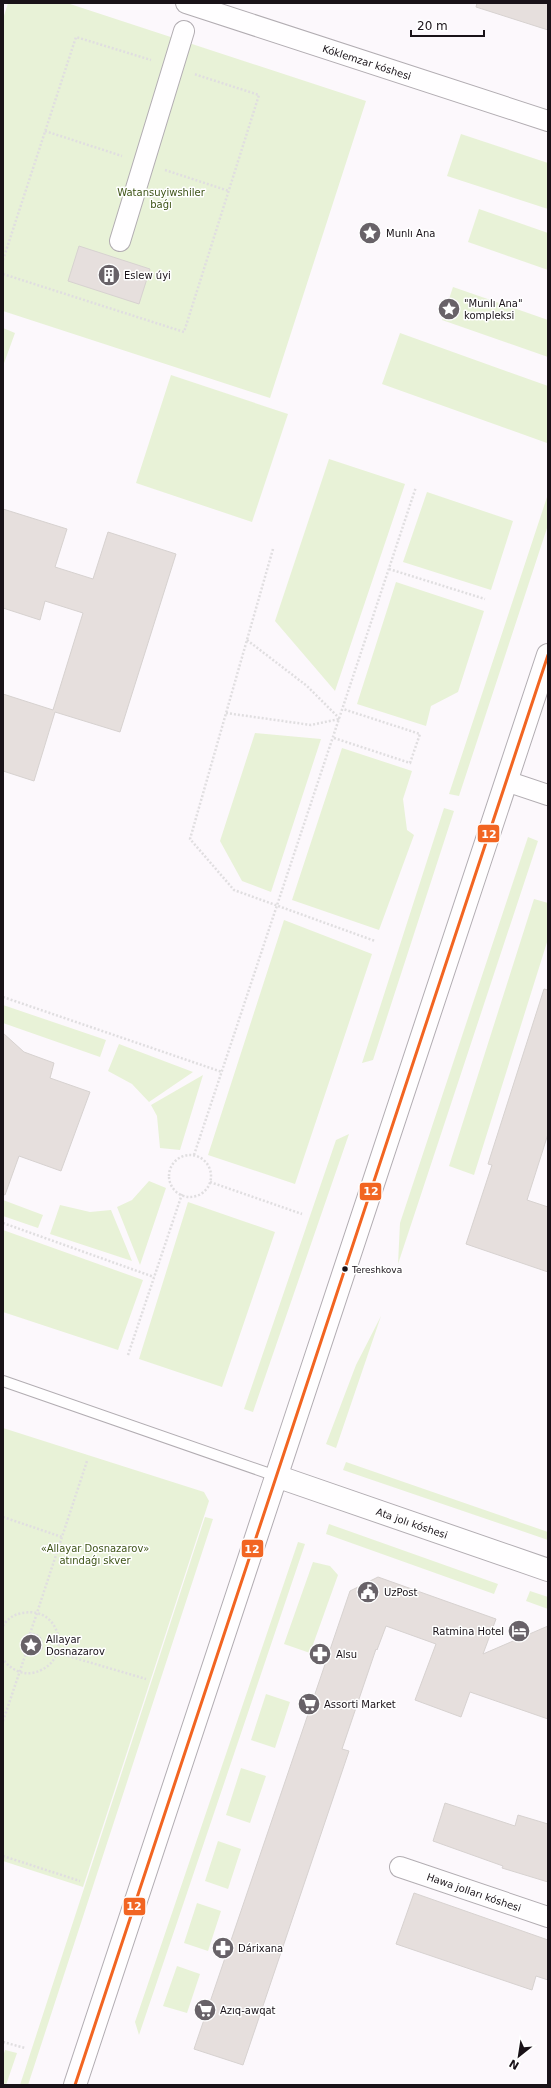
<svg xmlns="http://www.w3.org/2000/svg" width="551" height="2088" font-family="'DejaVu Sans',sans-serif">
  <rect width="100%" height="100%" fill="#fcf8fc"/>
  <path fill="#e8f2d7" d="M 8,3 L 67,3 L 366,101 L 270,398 L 3,311 L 3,19 Z
    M 461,134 L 548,163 L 548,209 L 447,176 Z
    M 479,209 L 548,233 L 548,270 L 468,242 Z
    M 453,287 L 548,320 L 548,357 L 442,320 Z
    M 3,328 L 15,333 L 3,366 Z
    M 400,333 L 548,386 L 547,443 L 382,384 Z
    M 171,375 L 288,414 L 252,522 L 136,483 Z
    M 329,459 L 405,484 L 335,691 L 275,621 Z
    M 427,492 L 513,521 L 491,590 L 403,562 Z
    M 548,494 L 548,525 L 459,796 L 449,794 Z
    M 396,582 L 484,611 L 458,692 L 431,706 L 426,726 L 357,704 Z
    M 255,733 L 321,739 L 271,892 L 242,881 L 220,841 Z
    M 342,748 L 412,771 L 403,799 L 407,830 L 414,835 L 379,930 L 292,900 Z
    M 444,808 L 454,811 L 373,1060 L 362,1063 Z
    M 528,837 L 538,841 L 398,1264 L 400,1223 Z
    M 534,899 L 548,903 L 548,939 L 474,1175 L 449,1166 Z
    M 284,920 L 372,954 L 295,1184 L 208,1155 Z
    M 3,1005 L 106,1040 L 100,1057 L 3,1023 Z
    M 119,1044 L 193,1072 L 149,1102 L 132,1084 L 108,1071 Z
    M 203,1075 L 180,1150 L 160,1148 L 157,1116 L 151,1105 Z
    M 349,1134 L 253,1412 L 244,1409 L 336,1140 Z
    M 149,1181 L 166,1188 L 140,1265 L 117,1207 L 132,1200 Z
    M 3,1200 L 43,1215 L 38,1228 L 3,1216 Z
    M 188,1202 L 275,1232 L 222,1387 L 139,1359 Z
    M 60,1205 L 90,1212 L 111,1210 L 132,1261 L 50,1234 Z
    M 3,1230 L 143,1280 L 118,1350 L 3,1312 Z
    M 381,1316 L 336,1448 L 326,1444 L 356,1365 Z
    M 3,1428 L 204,1492 L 209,1501 L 83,1887 L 3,1861 Z
    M 346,1462 L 548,1532 L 548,1540 L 343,1470 Z
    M 205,1517 L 213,1519 L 28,2085 L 20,2085 Z
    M 329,1524 L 498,1584 L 494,1594 L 326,1534 Z
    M 298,1542 L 305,1544 L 139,2035 L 135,2022 Z
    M 313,1562 L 330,1566 L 338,1575 L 310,1653 L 284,1644 Z
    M 530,1591 L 548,1597 L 548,1609 L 526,1601 Z
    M 266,1694 L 290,1702 L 275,1748 L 251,1740 Z
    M 241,1768 L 266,1776 L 250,1823 L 226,1815 Z
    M 218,1841 L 241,1849 L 228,1889 L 205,1881 Z
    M 197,1903 L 221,1911 L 208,1951 L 184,1943 Z
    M 177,1966 L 200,1974 L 187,2013 L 163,2006 Z
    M 5,2050 L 17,2053 L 6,2085 L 3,2085 L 3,2057 Z"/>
  <path fill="#e6dfdd" stroke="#d7d2d0" d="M 477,3 L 548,3 L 548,30 L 476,7 Z
    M 79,246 L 150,269 L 139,304 L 68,281 Z
    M 3,509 L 67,529 L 55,567 L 93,579 L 108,532 L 176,554 L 120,732 L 55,712 L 34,781 L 3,771 L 3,694 L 53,710 L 83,613 L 45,601 L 40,620 L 3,608 Z
    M 544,989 L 548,990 L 548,1134 L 527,1200 L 548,1207 L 548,1272 L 466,1244 L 492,1165 L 488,1164 Z
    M 3,1033 L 24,1052 L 54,1063 L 50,1078 L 90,1092 L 61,1171 L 19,1156 L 5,1195 L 3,1194 Z
    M 378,1577 L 496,1619 L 483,1654 L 548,1626 L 548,1719 L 470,1692 L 461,1717 L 415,1700 L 436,1644 L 386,1626 L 377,1650 L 376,1649 L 342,1749 L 349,1751 L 243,2065 L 194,2049 L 350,1591 Z
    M 445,1803 L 515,1826 L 518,1815 L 548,1824 L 548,1882 L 502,1868 L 503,1866 L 433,1841 Z
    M 414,1893 L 548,1940 L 548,1980 L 536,1976 L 532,1990 L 396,1944 Z"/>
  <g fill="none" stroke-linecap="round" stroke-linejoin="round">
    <g stroke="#b2adb2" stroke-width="12">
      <path id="lane" d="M 3,1381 L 276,1476"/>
    </g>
    <g stroke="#b2adb2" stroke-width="22">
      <path id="street" d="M 186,3 L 548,121
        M 120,241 L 184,31
        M 506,781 L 548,795
        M 400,1867 L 548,1917"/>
    </g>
    <g stroke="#b2adb2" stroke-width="24">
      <path id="secondary" d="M 276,1476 L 548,1570
        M 75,2085 L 548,655"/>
    </g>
    <path stroke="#e0dee0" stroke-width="2.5" stroke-dasharray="2 2" stroke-linecap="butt" d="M 45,131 L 122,156
      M 165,170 L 229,191
      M 3,260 L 76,37 L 151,60
      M 3,274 L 184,332 L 259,95 L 194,74
      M 273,549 L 190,839 L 234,890 L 375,941
      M 389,569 L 485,599
      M 247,640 L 307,686 L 340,719
      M 226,713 L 311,725 L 339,719
      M 334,738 L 410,763 L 420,734 L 343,709
      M 3,997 L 222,1072
      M 194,1155 L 416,487
      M169 1176a21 21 0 1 1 42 0a21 21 0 1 1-42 0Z
      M 210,1182 L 302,1214
      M 3,1223 L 154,1277
      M 128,1355 L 182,1194
      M 3,1517 L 62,1537
      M 3,1626 C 7,1619 14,1614 23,1613 C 63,1605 74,1665 32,1673 C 21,1675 9,1668 3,1659
      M22 1644a10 10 0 1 1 20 0a10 10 0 1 1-20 0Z
      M 30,1634 L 87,1461
      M 41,1648 L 146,1679
      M 3,1721 L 26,1653
      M 3,1856 L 80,1881
      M 3,2042 L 25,2048"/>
    <use href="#lane" stroke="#fffeff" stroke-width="10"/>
    <use href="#street" stroke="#fffeff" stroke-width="20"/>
    <use href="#secondary" stroke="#fffeff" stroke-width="22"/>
    <g stroke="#fff" stroke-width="6">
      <path id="bus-1" d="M 75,2085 L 548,655"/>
    </g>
    <use href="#bus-1" stroke="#f26522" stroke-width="3"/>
  </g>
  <defs>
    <g id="sight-disc" transform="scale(1.15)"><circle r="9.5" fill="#686268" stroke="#fff"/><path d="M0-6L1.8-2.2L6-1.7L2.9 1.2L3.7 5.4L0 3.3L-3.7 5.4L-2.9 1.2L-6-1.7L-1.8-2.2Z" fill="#fff"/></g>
    <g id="building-disc" transform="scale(1.15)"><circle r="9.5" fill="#686268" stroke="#fff"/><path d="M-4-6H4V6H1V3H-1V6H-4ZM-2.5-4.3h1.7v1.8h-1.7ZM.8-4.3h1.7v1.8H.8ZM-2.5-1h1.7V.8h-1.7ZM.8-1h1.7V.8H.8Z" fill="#fff"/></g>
    <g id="civic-disc" transform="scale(1.15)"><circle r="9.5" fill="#686268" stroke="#fff"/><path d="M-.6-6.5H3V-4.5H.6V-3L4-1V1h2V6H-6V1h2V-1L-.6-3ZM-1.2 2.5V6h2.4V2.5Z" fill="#fff"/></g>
    <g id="hotel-disc" transform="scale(1.15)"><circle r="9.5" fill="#686268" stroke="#fff"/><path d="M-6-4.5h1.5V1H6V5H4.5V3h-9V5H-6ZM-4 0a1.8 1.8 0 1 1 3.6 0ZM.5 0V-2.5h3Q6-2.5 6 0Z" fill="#fff"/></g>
    <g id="pharmacy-disc" transform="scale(1.15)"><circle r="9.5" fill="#686268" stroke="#fff"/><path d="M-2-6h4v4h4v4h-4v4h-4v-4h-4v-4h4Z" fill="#fff"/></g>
    <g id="supermarket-disc" transform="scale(1.15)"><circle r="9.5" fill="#686268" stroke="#fff"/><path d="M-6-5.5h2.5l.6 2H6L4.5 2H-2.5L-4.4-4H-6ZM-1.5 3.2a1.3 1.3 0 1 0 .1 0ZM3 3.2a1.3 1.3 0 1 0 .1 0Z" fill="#fff"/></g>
  </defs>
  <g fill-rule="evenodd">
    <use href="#sight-disc" x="370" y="233"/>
    <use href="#building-disc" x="109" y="275"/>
    <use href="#sight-disc" x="449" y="309"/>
    <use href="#civic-disc" x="368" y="1592"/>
    <use href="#hotel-disc" x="519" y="1631"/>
    <use href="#sight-disc" x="31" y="1645"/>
    <use href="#pharmacy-disc" x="320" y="1654"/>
    <use href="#supermarket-disc" x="309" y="1704"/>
    <use href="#pharmacy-disc" x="223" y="1948"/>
    <use href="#supermarket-disc" x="205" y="2010"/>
  </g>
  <circle fill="#191218" stroke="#fff" stroke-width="1.5" cx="345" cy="1269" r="3.5"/>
  <g text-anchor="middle" stroke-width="3" stroke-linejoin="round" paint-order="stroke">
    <g font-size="9" fill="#191218" stroke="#fff" text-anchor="start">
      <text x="352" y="1273">Tereshkova</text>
    </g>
    <g font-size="10" fill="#191218" stroke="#fff">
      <text transform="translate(367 62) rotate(18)" y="4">Kóklemzar kóshesi</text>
      <text transform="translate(412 1523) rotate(19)" y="4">Ata jolı kóshesi</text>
      <text transform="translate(474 1892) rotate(19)" y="4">Hawa jolları kóshesi</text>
    </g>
    <g font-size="10" fill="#3d5316" stroke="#fff">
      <text x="161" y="196">Watansuyiwshiler<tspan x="161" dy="12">baǵı</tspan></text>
      <text x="95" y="1552">«Allayar Dosnazarov»<tspan x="95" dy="12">atındaǵı skver</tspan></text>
    </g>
    <g font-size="10" fill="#191218" stroke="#fff" text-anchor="start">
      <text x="386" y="237">Munlı Ana</text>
      <text x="124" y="279">Eslew úyi</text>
      <text x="464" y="307">"Munlı Ana"<tspan x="464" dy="12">kompleksi</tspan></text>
      <text x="384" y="1596">UzPost</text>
      <text x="504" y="1635" text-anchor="end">Ratmina Hotel</text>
      <text x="46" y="1643">Allayar<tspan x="46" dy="12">Dosnazarov</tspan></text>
      <text x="336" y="1658">Alsu</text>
      <text x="324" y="1708">Assorti Market</text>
      <text x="238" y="1952">Dárixana</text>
      <text x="220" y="2014">Azıq-awqat</text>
    </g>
  </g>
  <g stroke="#fff" stroke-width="1.5">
    <rect x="477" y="824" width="23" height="19" rx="4" fill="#f26522"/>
    <rect x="359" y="1182" width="23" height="19" rx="4" fill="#f26522"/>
    <rect x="241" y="1539" width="23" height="19" rx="4" fill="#f26522"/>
    <rect x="123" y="1897" width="23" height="19" rx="4" fill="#f26522"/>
  </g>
  <g font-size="11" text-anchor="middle" font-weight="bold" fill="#fff">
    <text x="489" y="838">12</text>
    <text x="371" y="1195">12</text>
    <text x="252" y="1553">12</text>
    <text x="134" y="1910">12</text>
  </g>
  <rect width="551" height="2088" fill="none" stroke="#191218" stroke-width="8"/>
  <g transform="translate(519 2056) rotate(210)" stroke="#ffffff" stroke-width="3" paint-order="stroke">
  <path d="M0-3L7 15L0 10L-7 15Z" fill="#191218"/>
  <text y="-6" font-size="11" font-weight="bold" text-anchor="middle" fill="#191218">N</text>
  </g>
  <path d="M411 30v6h73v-6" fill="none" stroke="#191218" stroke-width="2"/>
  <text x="417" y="30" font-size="12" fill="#191218" stroke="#ffffff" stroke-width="3" paint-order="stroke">20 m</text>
</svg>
